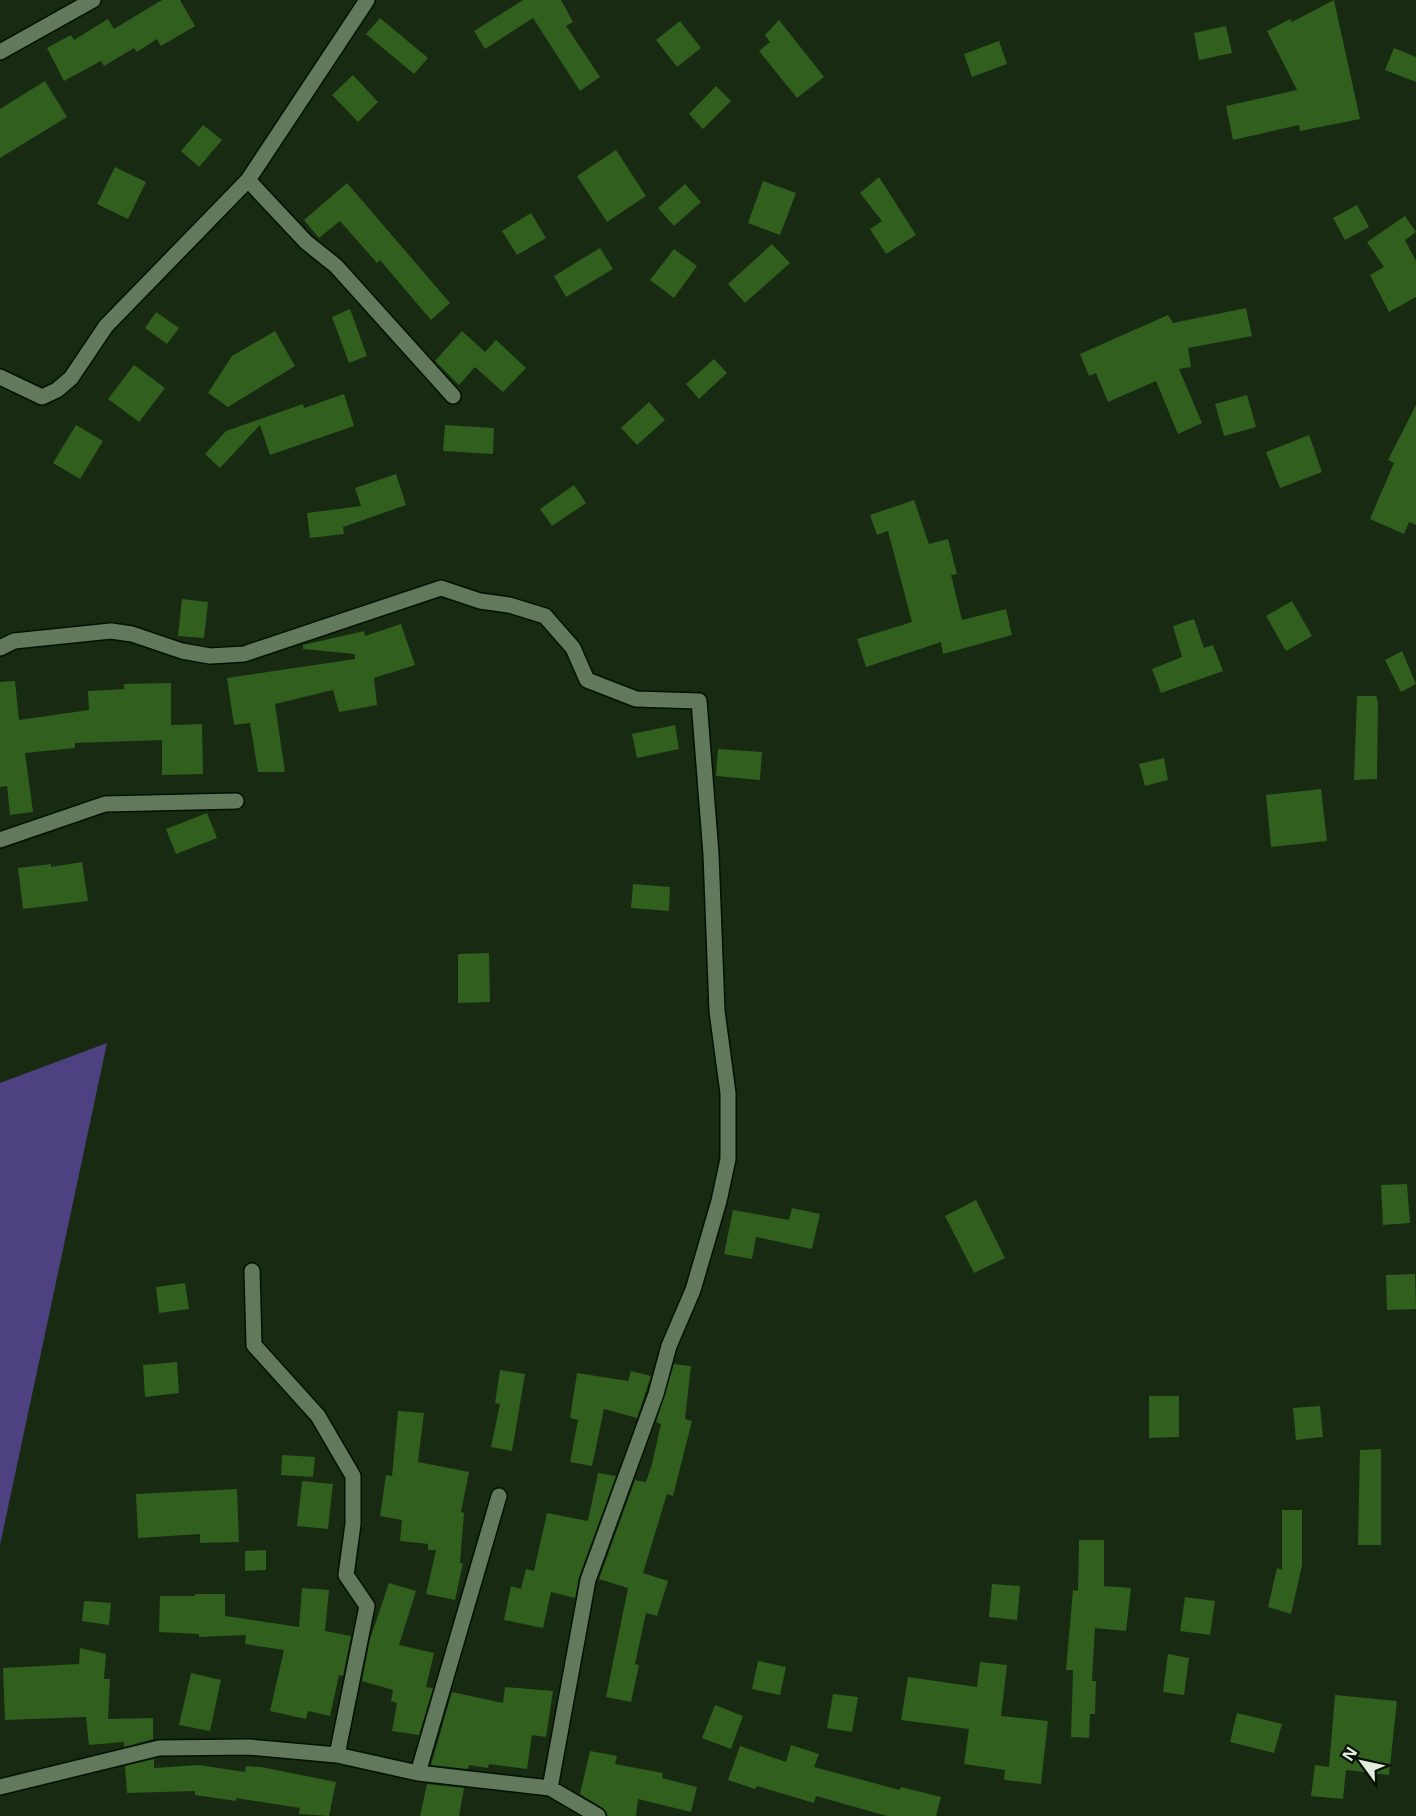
<svg xmlns="http://www.w3.org/2000/svg" width="1416" height="1816" font-family="'Noto Sans',sans-serif">
  <rect width="100%" height="100%" fill="#182a12"/>
  <path fill="#4e4182" d="M 107,1043 L 0,1545 L 0,1083 Z"/>
  <path fill="#305f1e" d="M 162,0 L 180,0 L 195,26 L 161,46 L 157,39 L 137,52 L 134,48 L 104,66 L 101,61 L 64,81 L 47,48 L 71,35 L 74,40 L 108,19 L 114,29 Z
    M 523,0 L 561,0 L 573,22 L 566,26 L 600,77 L 580,91 L 533,18 L 485,49 L 474,31 Z
    M 1334,0 L 1360,119 L 1300,131 L 1299,125 L 1233,140 L 1226,106 L 1297,90 L 1267,31 L 1290,19 L 1292,22 Z
    M 380,18 L 428,58 L 414,74 L 366,34 Z
    M 779,20 L 824,77 L 797,98 L 759,51 L 770,42 L 765,35 Z
    M 680,21 L 701,48 L 677,67 L 656,40 Z
    M 1226,26 L 1232,53 L 1199,60 L 1194,33 Z
    M 999,41 L 1007,64 L 972,77 L 964,54 Z
    M 1394,48 L 1416,57 L 1416,82 L 1385,70 Z
    M 353,75 L 378,102 L 358,122 L 332,95 Z
    M 45,81 L 67,117 L 0,158 L 0,109 Z
    M 716,86 L 731,101 L 703,129 L 689,114 Z
    M 203,125 L 222,140 L 199,167 L 181,151 Z
    M 616,150 L 646,196 L 607,222 L 577,176 Z
    M 115,167 L 146,182 L 128,219 L 97,204 Z
    M 879,177 L 916,235 L 886,254 L 870,229 L 882,221 L 860,193 Z
    M 763,181 L 796,193 L 780,235 L 748,223 Z
    M 347,183 L 450,303 L 431,320 L 380,260 L 377,263 L 340,221 L 319,238 L 304,220 Z
    M 685,184 L 701,202 L 674,226 L 658,208 Z
    M 1357,205 L 1369,227 L 1345,240 L 1333,218 Z
    M 531,213 L 546,238 L 517,255 L 502,231 Z
    M 1405,216 L 1416,232 L 1405,240 L 1416,261 L 1416,297 L 1389,312 L 1370,275 L 1384,267 L 1367,242 Z
    M 772,244 L 790,263 L 745,303 L 728,284 Z
    M 600,248 L 613,269 L 566,297 L 554,276 Z
    M 674,249 L 697,266 L 674,298 L 650,280 Z
    M 1246,308 L 1252,336 L 1188,348 L 1191,367 L 1179,369 L 1202,423 L 1178,434 L 1156,381 L 1108,402 L 1096,373 L 1089,376 L 1080,354 L 1168,315 L 1173,323 Z
    M 350,309 L 367,356 L 349,363 L 332,317 Z
    M 156,312 L 179,328 L 167,344 L 145,328 Z
    M 275,331 L 295,366 L 228,407 L 208,393 L 232,356 Z
    M 462,331 L 485,352 L 496,340 L 526,368 L 503,392 L 475,367 L 459,385 L 435,361 Z
    M 714,359 L 727,373 L 699,399 L 686,384 Z
    M 134,365 L 165,388 L 139,422 L 108,399 Z
    M 344,394 L 354,426 L 270,455 L 260,425 L 220,468 L 205,454 L 226,431 L 303,404 L 304,408 Z
    M 1247,395 L 1256,427 L 1224,436 L 1215,404 Z
    M 649,402 L 665,420 L 637,445 L 621,428 Z
    M 1416,405 L 1416,525 L 1409,522 L 1404,534 L 1370,519 L 1394,463 L 1388,460 Z
    M 76,425 L 103,441 L 80,479 L 53,463 Z
    M 445,425 L 494,428 L 493,454 L 443,451 Z
    M 1309,435 L 1322,472 L 1280,488 L 1266,452 Z
    M 396,474 L 406,505 L 343,527 L 344,534 L 310,538 L 307,513 L 361,506 L 355,488 Z
    M 574,485 L 586,503 L 552,526 L 540,509 Z
    M 914,500 L 929,544 L 948,539 L 957,574 L 951,575 L 962,620 L 1006,609 L 1012,635 L 943,654 L 941,642 L 866,667 L 857,639 L 912,622 L 888,531 L 877,535 L 870,515 Z
    M 182,599 L 208,602 L 204,638 L 178,636 Z
    M 1292,601 L 1312,636 L 1286,651 L 1266,616 Z
    M 1194,619 L 1204,648 L 1213,645 L 1223,671 L 1161,693 L 1152,669 L 1182,657 L 1173,626 Z
    M 401,624 L 415,665 L 374,678 L 377,705 L 339,712 L 333,690 L 275,704 L 285,772 L 258,772 L 250,723 L 234,725 L 227,678 L 355,659 L 355,654 L 303,649 L 303,645 L 364,631 L 365,636 Z
    M 1402,651 L 1416,684 L 1401,692 L 1385,660 Z
    M 15,681 L 19,720 L 89,710 L 88,691 L 124,689 L 124,684 L 171,683 L 171,725 L 202,724 L 203,774 L 162,775 L 162,740 L 75,743 L 75,748 L 25,753 L 33,812 L 10,815 L 7,786 L 0,787 L 0,682 Z
    M 1357,696 L 1376,696 L 1378,702 L 1377,779 L 1354,780 Z
    M 675,725 L 679,749 L 637,758 L 632,734 Z
    M 718,749 L 762,752 L 760,780 L 716,776 Z
    M 1164,758 L 1168,780 L 1145,786 L 1139,764 Z
    M 1321,789 L 1327,841 L 1271,847 L 1266,795 Z
    M 207,813 L 217,838 L 176,854 L 166,829 Z
    M 82,862 L 88,901 L 23,909 L 18,868 L 51,864 L 51,867 Z
    M 633,884 L 670,887 L 669,911 L 631,908 Z
    M 489,953 L 490,1002 L 458,1003 L 458,954 Z
    M 1407,1184 L 1410,1223 L 1383,1225 L 1381,1185 Z
    M 976,1200 L 1005,1258 L 974,1273 L 945,1216 Z
    M 792,1208 L 820,1214 L 812,1249 L 756,1237 L 752,1259 L 724,1254 L 733,1210 L 789,1220 Z
    M 1415,1274 L 1416,1309 L 1387,1310 L 1386,1275 Z
    M 185,1283 L 189,1309 L 159,1313 L 156,1287 Z
    M 177,1362 L 179,1393 L 145,1397 L 143,1365 Z
    M 674,1364 L 691,1366 L 685,1419 L 692,1421 L 673,1496 L 667,1494 L 643,1573 L 668,1581 L 657,1616 L 646,1613 L 635,1664 L 639,1665 L 631,1702 L 606,1697 L 628,1588 L 599,1579 L 635,1480 L 646,1482 L 652,1464 L 661,1424 L 656,1422 Z
    M 500,1370 L 525,1374 L 512,1451 L 491,1447 L 500,1404 L 495,1403 Z
    M 631,1371 L 651,1376 L 637,1418 L 604,1409 L 592,1466 L 570,1462 L 578,1420 L 570,1418 L 577,1373 L 628,1381 Z
    M 1149,1396 L 1179,1396 L 1179,1437 L 1149,1438 Z
    M 1320,1406 L 1323,1437 L 1296,1440 L 1293,1408 Z
    M 398,1411 L 424,1413 L 418,1462 L 469,1472 L 461,1512 L 464,1513 L 460,1563 L 463,1563 L 455,1600 L 426,1594 L 436,1550 L 428,1550 L 428,1544 L 400,1541 L 402,1520 L 380,1516 L 386,1475 L 392,1476 Z
    M 1381,1449 L 1381,1545 L 1358,1545 L 1360,1450 Z
    M 282,1455 L 315,1457 L 313,1477 L 281,1475 Z
    M 598,1473 L 616,1476 L 579,1577 L 575,1598 L 551,1592 L 543,1628 L 504,1620 L 511,1586 L 521,1589 L 526,1569 L 534,1571 L 547,1513 L 588,1521 Z
    M 302,1481 L 333,1484 L 328,1529 L 297,1526 Z
    M 237,1489 L 239,1542 L 200,1543 L 200,1534 L 138,1538 L 136,1494 Z
    M 1282,1510 L 1302,1510 L 1302,1565 L 1291,1614 L 1268,1607 L 1277,1568 L 1282,1570 Z
    M 1079,1540 L 1104,1540 L 1104,1586 L 1131,1588 L 1126,1631 L 1095,1628 L 1092,1681 L 1096,1681 L 1095,1714 L 1090,1714 L 1089,1738 L 1071,1737 L 1073,1670 L 1066,1670 L 1073,1590 L 1078,1591 Z
    M 266,1550 L 266,1570 L 245,1571 L 245,1551 Z
    M 389,1583 L 416,1591 L 399,1645 L 434,1653 L 426,1687 L 433,1688 L 419,1735 L 392,1731 L 397,1703 L 391,1701 L 393,1690 L 362,1681 L 370,1639 Z
    M 992,1584 L 1020,1586 L 1017,1620 L 989,1617 Z
    M 302,1588 L 329,1590 L 325,1631 L 351,1636 L 343,1676 L 339,1675 L 330,1716 L 308,1711 L 306,1719 L 270,1711 L 284,1650 L 245,1644 L 246,1635 L 199,1637 L 199,1634 L 159,1632 L 160,1596 L 195,1596 L 195,1594 L 225,1594 L 225,1616 L 299,1627 Z
    M 1185,1597 L 1215,1601 L 1210,1635 L 1180,1631 Z
    M 84,1601 L 111,1603 L 109,1625 L 82,1621 Z
    M 80,1648 L 106,1654 L 104,1679 L 110,1679 L 108,1719 L 153,1718 L 153,1739 L 124,1747 L 124,1742 L 89,1745 L 86,1717 L 5,1720 L 3,1668 L 79,1664 Z
    M 1168,1654 L 1189,1658 L 1184,1695 L 1163,1692 Z
    M 758,1661 L 786,1667 L 780,1695 L 752,1689 Z
    M 980,1662 L 1007,1665 L 1001,1716 L 1048,1721 L 1041,1784 L 1004,1780 L 1005,1770 L 964,1764 L 969,1729 L 901,1720 L 908,1677 L 977,1687 Z
    M 191,1673 L 221,1680 L 210,1731 L 179,1725 Z
    M 505,1687 L 553,1691 L 546,1737 L 532,1735 L 527,1769 L 489,1764 L 488,1768 L 469,1765 L 468,1769 L 431,1765 L 452,1692 L 503,1703 Z
    M 833,1694 L 858,1697 L 852,1732 L 827,1728 Z
    M 1335,1695 L 1397,1701 L 1389,1775 L 1346,1770 L 1343,1799 L 1311,1796 L 1315,1765 L 1329,1767 Z
    M 715,1705 L 743,1716 L 731,1749 L 702,1738 Z
    M 1237,1713 L 1282,1724 L 1274,1753 L 1230,1742 Z
    M 791,1745 L 819,1754 L 814,1767 L 900,1790 L 901,1787 L 941,1797 L 936,1816 L 887,1816 L 816,1796 L 814,1803 L 757,1786 L 755,1789 L 728,1780 L 740,1746 L 786,1762 Z
    M 590,1751 L 617,1756 L 615,1764 L 663,1773 L 662,1778 L 697,1787 L 691,1812 L 638,1799 L 636,1816 L 608,1816 L 603,1808 L 580,1794 Z
    M 154,1759 L 154,1768 L 199,1765 L 245,1772 L 246,1766 L 261,1767 L 336,1782 L 329,1816 L 299,1814 L 300,1808 L 236,1798 L 236,1801 L 195,1795 L 195,1791 L 127,1793 L 125,1766 Z
    M 427,1784 L 464,1788 L 459,1816 L 420,1816 Z"/>
  <g fill="none" stroke-linecap="round" stroke-linejoin="round">
    <g stroke="#031200" stroke-width="18">
      <path id="street" d="M 0,52 L 93,0
        M 248,180 L 306,242 L 336,266 L 453,396
        M 0,377 L 42,397 L 57,390 L 71,378 L 106,326 L 248,180 L 367,0
        M 0,648 L 14,641 L 111,631 L 132,634 L 182,651 L 210,656 L 244,654 L 441,588 L 480,601 L 509,605 L 545,616 L 573,648 L 587,680 L 636,699 L 699,701 L 711,854 L 717,1011 L 728,1093 L 728,1159 L 719,1201 L 693,1290 L 669,1346 L 656,1394 L 588,1580 L 550,1788
        M 0,840 L 105,804 L 236,801
        M 252,1271 L 254,1345 L 318,1416 L 353,1476 L 353,1524 L 346,1575 L 367,1606 L 337,1755
        M 418,1773 L 499,1496
        M 0,1787 L 159,1748 L 249,1747 L 337,1755 L 418,1773 L 550,1788 L 598,1816"/>
    </g>
    <use href="#street" stroke="#63795c" stroke-width="15"/>
  </g>
  <g transform="translate(1362 1762) rotate(303)" stroke="#081006" stroke-width="4.5" paint-order="stroke">
  <path d="M0-4.5L10 22L0 15L-10 22Z" fill="#e2eede"/>
  <text y="-9" font-size="16" font-weight="bold" text-anchor="middle" fill="#e2eede">N</text>
  </g>
</svg>
